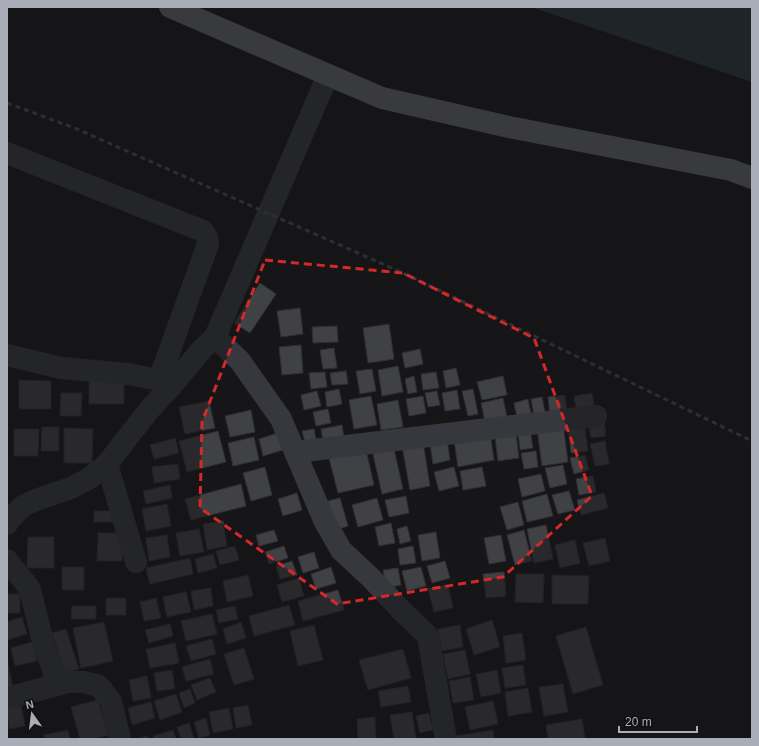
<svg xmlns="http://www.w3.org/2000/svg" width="759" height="746" font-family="Helvetica,sans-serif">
  <rect width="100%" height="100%" fill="#161618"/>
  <path fill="#2c353c" d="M 531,7 L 752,7 L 752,82 Z"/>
  <path fill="#404145" stroke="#303034" d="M 260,283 L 276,294 L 250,333 L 234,323 Z
    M 300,308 L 303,334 L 281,337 L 277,311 Z
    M 389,324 L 394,359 L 368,363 L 363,328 Z
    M 337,326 L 338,342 L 313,343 L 312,327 Z
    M 301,345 L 303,373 L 282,375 L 279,347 Z
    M 334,348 L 337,368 L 323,369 L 320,350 Z
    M 420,349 L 423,364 L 405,368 L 402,353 Z
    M 398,366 L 403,392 L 382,396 L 378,370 Z
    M 456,368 L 460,385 L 446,388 L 443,371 Z
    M 372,369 L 376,391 L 360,394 L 356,371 Z
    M 346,371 L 348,384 L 332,385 L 330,373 Z
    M 325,372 L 327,387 L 311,389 L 309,373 Z
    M 436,372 L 439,388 L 423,390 L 421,374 Z
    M 414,376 L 417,392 L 408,394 L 405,379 Z
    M 503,376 L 507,395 L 482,400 L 477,382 Z
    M 19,380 L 51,381 L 51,409 L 19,409 Z
    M 89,380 L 124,381 L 124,404 L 89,404 Z
    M 339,389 L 342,404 L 327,407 L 325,392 Z
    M 473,389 L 478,414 L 468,416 L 462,391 Z
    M 457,390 L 460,409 L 445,411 L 442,393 Z
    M 317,391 L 321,406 L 304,410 L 301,395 Z
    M 437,391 L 440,405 L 428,407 L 425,393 Z
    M 61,393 L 82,393 L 81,416 L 60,416 Z
    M 592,393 L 594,406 L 576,409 L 574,396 Z
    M 565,395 L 567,413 L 550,415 L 548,397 Z
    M 371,396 L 377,425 L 354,429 L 349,400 Z
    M 423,396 L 426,413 L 409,416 L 406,399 Z
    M 542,397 L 545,413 L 534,415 L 531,399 Z
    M 503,398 L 507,417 L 485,422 L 481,403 Z
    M 528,399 L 531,414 L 517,417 L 514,403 Z
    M 398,400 L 403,427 L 381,430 L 377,404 Z
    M 209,401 L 215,428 L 185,434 L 179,407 Z
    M 328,409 L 331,423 L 316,426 L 313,412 Z
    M 251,410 L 255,432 L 230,437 L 225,416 Z
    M 604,420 L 606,436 L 591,438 L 588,422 Z
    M 584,421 L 588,451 L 571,453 L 568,423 Z
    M 563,424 L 568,462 L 542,466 L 537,428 Z
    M 342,425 L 344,438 L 323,442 L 321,429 Z
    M 42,427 L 59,427 L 59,451 L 41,451 Z
    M 64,428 L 93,429 L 92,463 L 64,463 Z
    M 14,429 L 39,429 L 38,456 L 14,456 Z
    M 314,429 L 316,440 L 305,442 L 302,431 Z
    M 530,430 L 533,448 L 520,450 L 518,432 Z
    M 218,431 L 226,462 L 187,472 L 179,441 Z
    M 278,433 L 283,450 L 263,456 L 259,439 Z
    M 490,433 L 494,460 L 458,467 L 454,440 Z
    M 516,434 L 519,458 L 498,461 L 495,437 Z
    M 254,437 L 259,460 L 233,466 L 228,443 Z
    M 175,438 L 179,453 L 154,459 L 150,445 Z
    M 447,440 L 450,460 L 433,464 L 430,444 Z
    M 605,441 L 609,464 L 595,466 L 590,444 Z
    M 423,442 L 430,486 L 410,490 L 402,446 Z
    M 393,445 L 403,489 L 382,494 L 372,450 Z
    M 366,450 L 374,485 L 338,493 L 329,458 Z
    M 536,451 L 538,467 L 524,469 L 521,453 Z
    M 585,455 L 589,470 L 574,474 L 570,458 Z
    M 178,464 L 180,479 L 154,483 L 152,467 Z
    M 563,465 L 567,484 L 550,488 L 545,468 Z
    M 265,467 L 272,495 L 251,501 L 243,473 Z
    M 454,467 L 459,486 L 439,491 L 434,472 Z
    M 482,467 L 486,486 L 463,490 L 460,471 Z
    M 541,474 L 545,491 L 522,497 L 518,479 Z
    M 593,476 L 596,492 L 579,495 L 576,479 Z
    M 241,484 L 246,506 L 191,520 L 185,499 Z
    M 170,485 L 172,498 L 146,504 L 143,491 Z
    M 569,491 L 575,510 L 558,514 L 552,495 Z
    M 297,493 L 302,510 L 283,516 L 278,499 Z
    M 604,493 L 608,508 L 581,515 L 577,500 Z
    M 547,494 L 553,516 L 527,522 L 522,501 Z
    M 406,496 L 409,513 L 389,517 L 385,500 Z
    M 340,498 L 348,526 L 336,530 L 328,501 Z
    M 377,498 L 383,520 L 358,527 L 352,505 Z
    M 518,502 L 524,525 L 507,530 L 500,507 Z
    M 167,504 L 171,526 L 146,531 L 142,509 Z
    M 94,511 L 117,511 L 116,522 L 94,522 Z
    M 223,521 L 227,546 L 207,550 L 203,524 Z
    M 391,523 L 395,543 L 379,546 L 375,527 Z
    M 546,525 L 553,559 L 534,563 L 527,529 Z
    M 407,526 L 411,541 L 400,544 L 397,529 Z
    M 199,529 L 204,552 L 180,556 L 176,533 Z
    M 274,530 L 278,541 L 259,546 L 256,535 Z
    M 524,530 L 532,561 L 515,565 L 507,535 Z
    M 436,532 L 440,558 L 422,561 L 418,535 Z
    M 98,533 L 123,533 L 122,561 L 97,561 Z
    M 167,535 L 170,557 L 149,561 L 146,538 Z
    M 501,535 L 506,561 L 489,564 L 484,538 Z
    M 28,537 L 54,537 L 54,568 L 27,568 Z
    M 605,538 L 610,561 L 589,566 L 583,543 Z
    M 575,540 L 580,563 L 560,568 L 555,545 Z
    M 235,546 L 239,560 L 220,565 L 216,551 Z
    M 284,546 L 288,558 L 269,564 L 265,552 Z
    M 413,546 L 416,563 L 400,565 L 398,549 Z
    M 314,552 L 319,568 L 303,573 L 298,557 Z
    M 213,554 L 217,568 L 198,573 L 195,559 Z
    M 190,558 L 193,574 L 150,584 L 146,568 Z
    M 292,561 L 297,575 L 280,579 L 276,566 Z
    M 445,561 L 450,578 L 432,583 L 427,566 Z
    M 62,567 L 84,567 L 84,590 L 62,590 Z
    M 331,567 L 336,583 L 316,589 L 311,574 Z
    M 421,567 L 426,586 L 407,591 L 402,571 Z
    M 398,568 L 401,585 L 386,588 L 383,570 Z
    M 504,572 L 506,596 L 486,598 L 483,574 Z
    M 516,574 L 544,574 L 543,603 L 515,602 Z
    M 248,575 L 253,596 L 227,602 L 223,581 Z
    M 552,575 L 589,576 L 588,604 L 552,604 Z
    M 299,578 L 304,596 L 282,602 L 277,585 Z
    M 448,585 L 453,608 L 434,612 L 428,589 Z
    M 211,588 L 213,606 L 194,610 L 191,591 Z
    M 338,590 L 344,610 L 303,621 L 298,601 Z
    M 186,592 L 191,612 L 167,617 L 163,597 Z
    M 7,594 L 20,594 L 20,613 L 7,613 Z
    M 106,598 L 126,598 L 126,615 L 106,615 Z
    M 156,598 L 161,618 L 144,621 L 140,602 Z
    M 289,605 L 295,625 L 254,636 L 249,616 Z
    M 72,606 L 96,606 L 96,619 L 71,619 Z
    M 235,606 L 238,619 L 219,623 L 216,610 Z
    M 212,614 L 217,634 L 186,641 L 181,621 Z
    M 22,617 L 27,634 L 7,640 L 7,622 Z
    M 492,620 L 500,647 L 474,655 L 466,629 Z
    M 104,622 L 113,661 L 81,668 L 73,628 Z
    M 241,622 L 246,638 L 227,644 L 223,629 Z
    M 170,624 L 173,636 L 149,643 L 145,630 Z
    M 314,625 L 323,660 L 298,666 L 290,631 Z
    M 460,625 L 463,647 L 442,651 L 438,629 Z
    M 586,627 L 603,685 L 573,694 L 556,636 Z
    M 66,629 L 79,669 L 65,673 L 52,633 Z
    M 522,633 L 526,660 L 506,663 L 503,636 Z
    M 212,639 L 216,654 L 191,661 L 186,646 Z
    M 32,642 L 37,661 L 15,666 L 11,648 Z
    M 175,643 L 179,663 L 150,668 L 146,649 Z
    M 244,648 L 254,679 L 234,685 L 224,654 Z
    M 403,649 L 411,678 L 368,690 L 359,660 Z
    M 465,650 L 470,674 L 448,679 L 443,654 Z
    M 7,656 L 13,690 L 7,691 Z
    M 210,659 L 214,674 L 186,681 L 182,667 Z
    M 523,665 L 526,685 L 505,688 L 502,668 Z
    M 172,670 L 175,689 L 157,691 L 154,673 Z
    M 497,670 L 501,693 L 481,697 L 476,674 Z
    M 147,676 L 151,698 L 133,701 L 129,680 Z
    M 470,677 L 474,700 L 453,703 L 449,681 Z
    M 210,678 L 216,692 L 197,700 L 191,685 Z
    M 563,684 L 568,712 L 544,716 L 539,687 Z
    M 408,686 L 411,702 L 381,707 L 378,691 Z
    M 528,688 L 532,712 L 508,716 L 505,692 Z
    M 190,689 L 195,703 L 184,708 L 179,693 Z
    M 176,694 L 182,712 L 160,720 L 154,701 Z
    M 98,700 L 108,735 L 94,739 L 80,739 L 71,707 Z
    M 493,701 L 498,724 L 470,730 L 465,707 Z
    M 151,702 L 155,718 L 132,725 L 128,708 Z
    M 21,705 L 25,726 L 9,729 L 7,708 Z
    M 248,705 L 252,725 L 236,728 L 233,708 Z
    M 229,708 L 233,729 L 213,733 L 209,712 Z
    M 412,712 L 416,739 L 394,739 L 390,715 Z
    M 429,713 L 433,730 L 420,733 L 416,716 Z
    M 375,717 L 376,738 L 358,739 L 357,719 Z
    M 206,718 L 210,735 L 199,738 L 194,722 Z
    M 582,719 L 585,739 L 548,739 L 546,725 Z
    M 189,723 L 194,739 L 181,739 L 177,727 Z
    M 68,730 L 70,739 L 45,739 L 44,735 Z
    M 173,730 L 176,739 L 154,739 L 153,736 Z
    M 493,730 L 494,739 L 457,739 L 456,736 Z
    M 147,736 L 148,739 L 136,739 Z"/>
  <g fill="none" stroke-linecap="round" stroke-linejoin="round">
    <path stroke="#37383d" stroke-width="22" d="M 7,153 L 203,231 L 207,237 L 208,244 L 159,380
      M 215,337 L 328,75
      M 7,355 L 61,368 L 128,374 L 159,380 L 173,384 L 203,348 L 215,337 L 240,361 L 281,419 L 324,520 L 341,550 L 371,578 L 401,610 L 428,636 L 446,739
      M 296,452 L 596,416
      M 107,464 L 136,562
      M 7,524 L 11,518 L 23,506 L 36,500 L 71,488 L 90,478 L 107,464 L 149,410 L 173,384
      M 7,560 L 30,589 L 44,646 L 55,675 L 68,682 L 84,682 L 99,686 L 111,701 L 120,739
      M 7,698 L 68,682"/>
    <path stroke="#63666e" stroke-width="22" d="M 170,7 L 382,98 L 509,127 L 731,170 L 752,178"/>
    <path stroke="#4a4c52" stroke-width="3" stroke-dasharray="5 4" stroke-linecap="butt" d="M 7,103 L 77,129 L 410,276 L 752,441"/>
  </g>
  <path d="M0 0H759V746H0ZM 265,260 L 403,273 L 534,338 L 592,496 L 503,577 L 337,604 L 200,508 L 202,422 Z" fill="#161618" fill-opacity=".55" fill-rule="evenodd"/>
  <path fill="none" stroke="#d62828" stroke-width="3" stroke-dasharray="8 5" stroke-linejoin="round" d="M 265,260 L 403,273 L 534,338 L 592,496 L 503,577 L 337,604 L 200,508 L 202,422 Z"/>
  <rect width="759" height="746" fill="none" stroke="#a8adb8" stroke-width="16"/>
  <g transform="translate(32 714) rotate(346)" stroke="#111113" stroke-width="3" paint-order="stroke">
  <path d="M0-3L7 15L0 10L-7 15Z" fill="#a8adb8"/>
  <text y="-6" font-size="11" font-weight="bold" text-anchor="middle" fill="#a8adb8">N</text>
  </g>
  <path d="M619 726v6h78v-6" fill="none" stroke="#a8adb8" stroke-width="2"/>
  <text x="625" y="726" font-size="12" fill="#a8adb8" stroke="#111113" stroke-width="3" paint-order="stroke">20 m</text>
</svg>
